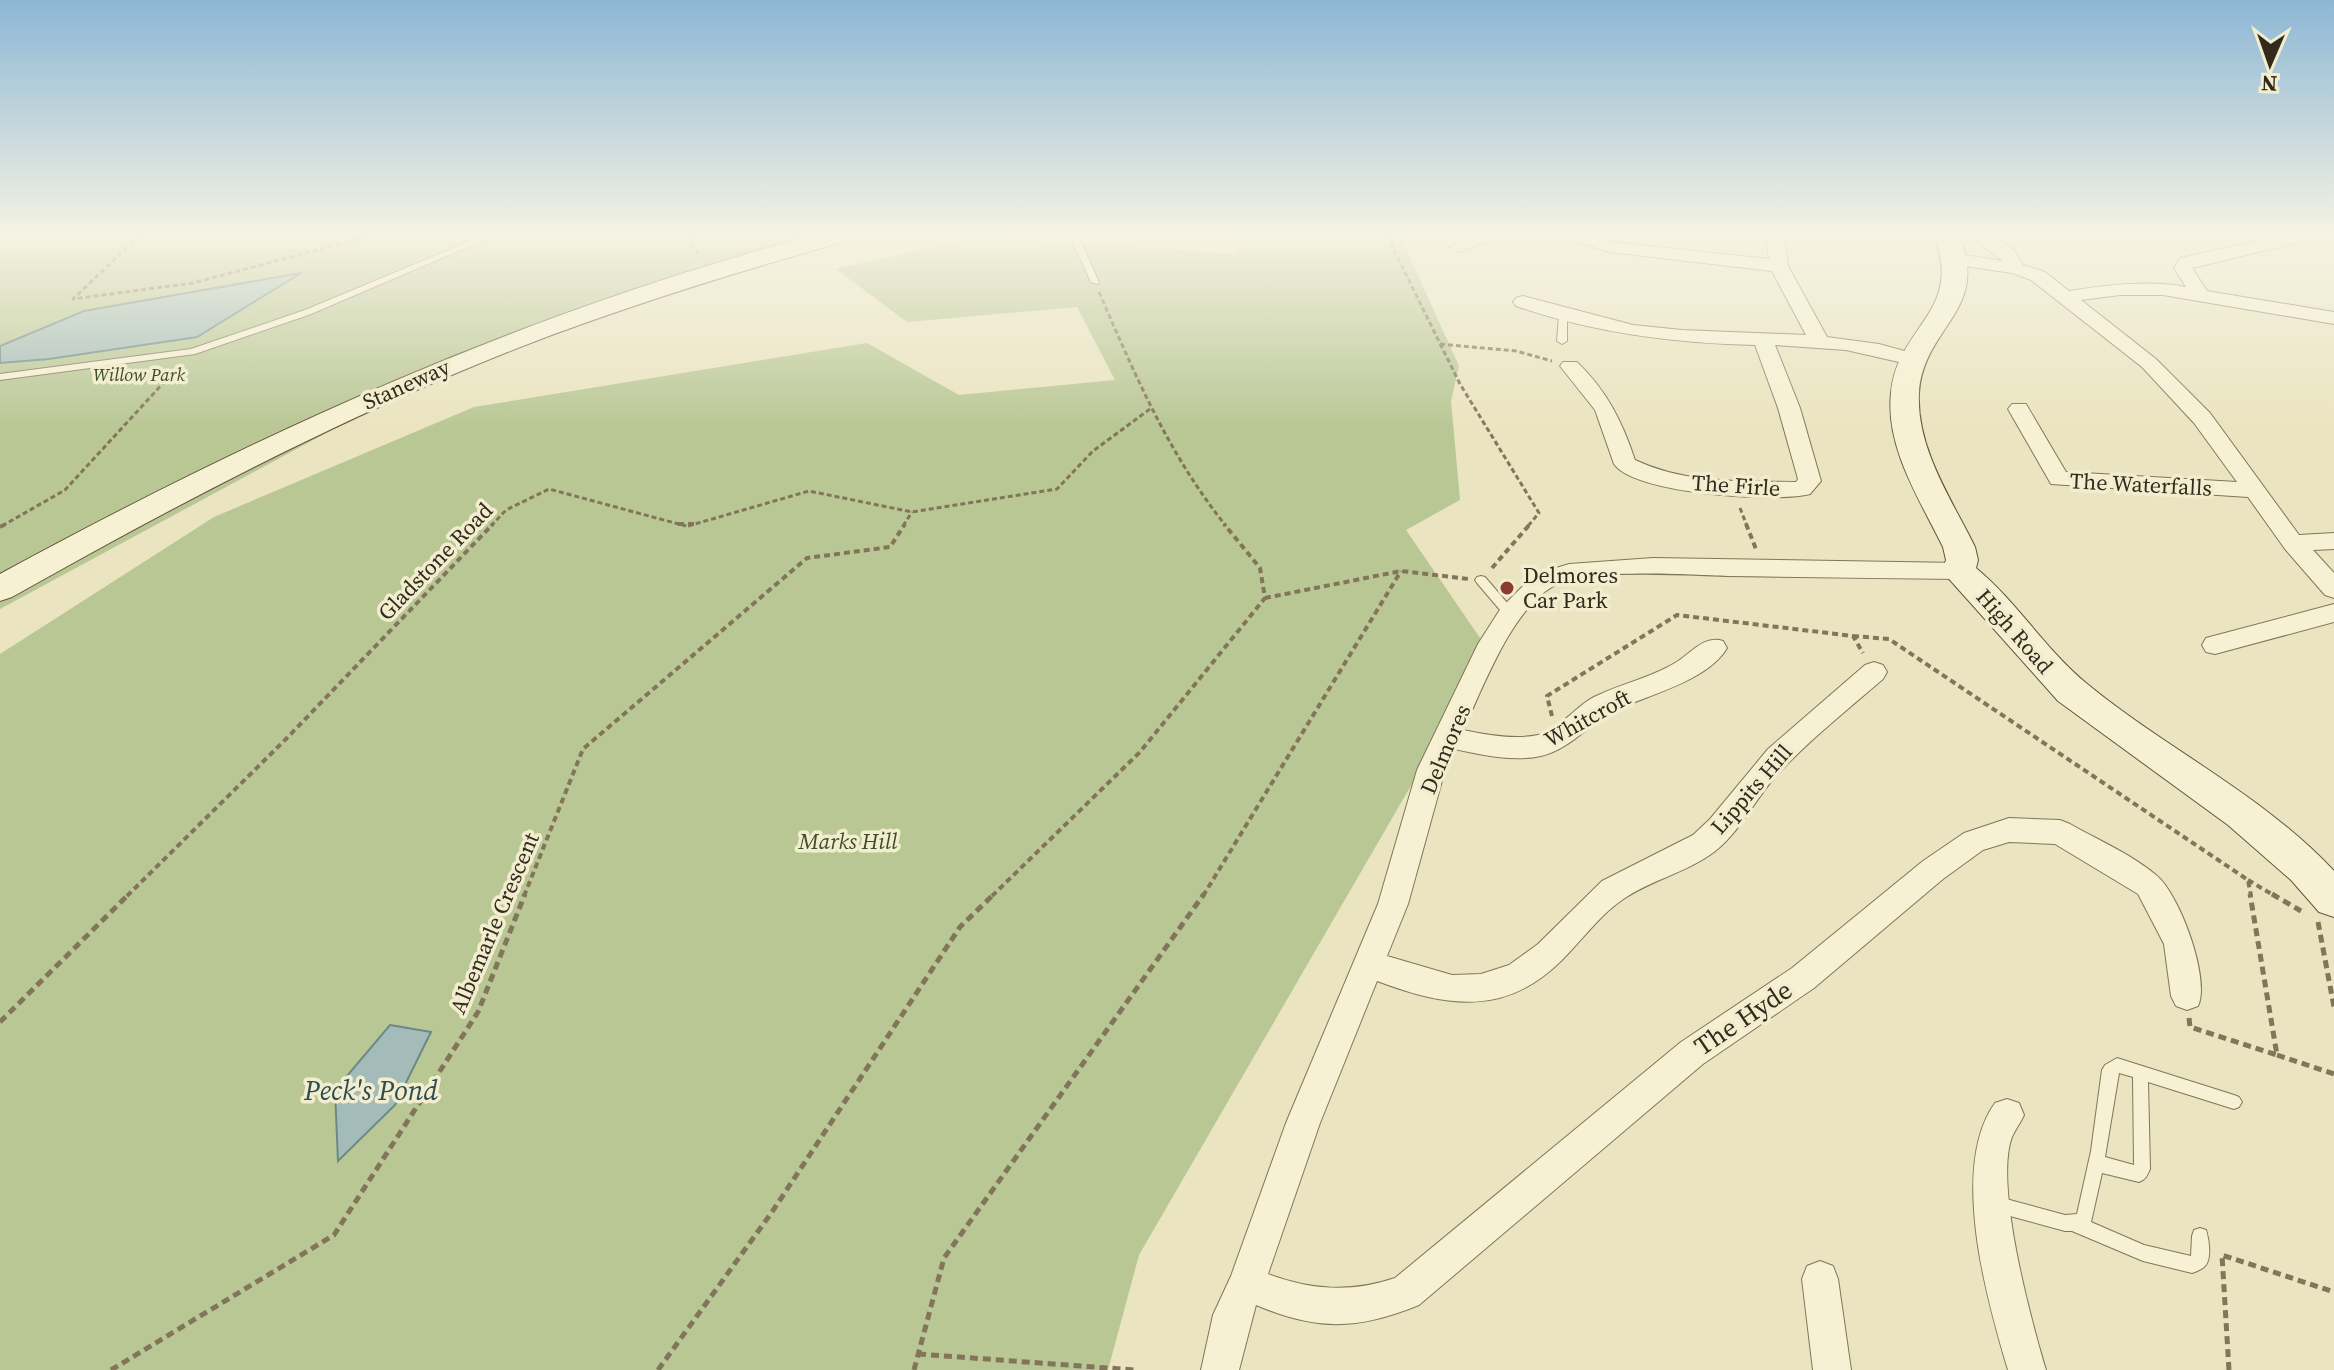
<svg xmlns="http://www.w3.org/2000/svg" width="2334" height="1370" font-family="'Source Serif 4',serif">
  <rect width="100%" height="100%" fill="#eae4c0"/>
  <path fill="#b9c795" d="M 0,236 L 837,236 L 785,249 L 465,358 L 0,609 Z
    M 982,236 L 1237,254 L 1233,236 L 1400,236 L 1459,366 L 1451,401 L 1460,500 L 1406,530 L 1489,651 L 1139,1255 L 1108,1370 L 0,1370 L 0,654 L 214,517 L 474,407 L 867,343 L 959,395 L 1115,380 L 1077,307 L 907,322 L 836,269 Z"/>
  <path fill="#a3bcb9" stroke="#6b8986" stroke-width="2" d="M 301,273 L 197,337 L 49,359 L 0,363 L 0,346 L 84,311 Z
    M 390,1025 L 431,1032 L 395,1105 L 338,1161 L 335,1090 Z"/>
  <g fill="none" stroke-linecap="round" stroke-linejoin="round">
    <g stroke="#82755a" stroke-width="2">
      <path id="lane" d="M 483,236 L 493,236 L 311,314 L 195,354 L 0,380 L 0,374 L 191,349 L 305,310 Z
        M 1070,236 L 1078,236 L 1099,282 L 1098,284 L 1091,282 Z
        M 1563,313 L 1567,316 L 1567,341 L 1562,344 L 1557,341 L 1559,316 Z
        M 1481,576 L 1485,577 L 1514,611 L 1516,614 L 1514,617 L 1506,617 L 1477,583 L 1475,580 L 1477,577 Z
        M 2117,1058 L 2234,1095 L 2239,1097 L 2242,1102 L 2239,1107 L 2234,1109 L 2148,1082 L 2150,1169 C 2147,1176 2146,1179 2139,1182 L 2102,1173 L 2091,1222 L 2144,1245 L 2191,1256 L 2192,1236 L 2194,1230 L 2200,1228 L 2206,1230 C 2209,1239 2212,1259 2205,1266 C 2203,1269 2195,1272 2192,1273 L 2143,1261 L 2072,1231 L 2065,1231 L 1995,1212 L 1989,1210 L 1987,1204 L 1989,1198 L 1995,1196 L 2065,1215 L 2077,1214 L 2091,1151 L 2102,1070 L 2105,1065 ZM 2119,1073 L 2133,1077 L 2134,1165 L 2105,1157 Z"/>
    </g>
    <g stroke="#82755a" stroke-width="2">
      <path id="street" d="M 1471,236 L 1495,236 L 1492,240 L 1458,252 L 1449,247 Z
        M 1568,236 L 1594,236 L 1612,242 L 1769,259 L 1766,236 L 1784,236 L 1788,266 L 1827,337 L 1879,344 L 1919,355 L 1922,359 L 1912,365 L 1846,350 L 1775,345 L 1800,408 L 1821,481 L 1810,494 C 1776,503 1634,494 1614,464 L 1595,410 L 1560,366 L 1563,362 L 1577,362 C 1607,391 1622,421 1635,460 C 1686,484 1741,481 1796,482 L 1798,479 L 1778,408 L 1755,345 C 1672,343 1595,333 1516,306 L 1513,302 L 1516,298 L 1523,296 L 1633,325 L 1682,330 L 1806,335 L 1772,271 L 1610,252 L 1571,240 Z
        M 1970,236 L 1996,238 L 2013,249 L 2023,265 L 2045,272 L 2069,291 C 2109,285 2146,280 2186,287 L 2174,268 L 2180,258 L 2280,236 L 2312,236 L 2309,240 L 2192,268 L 2207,291 L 2334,312 L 2334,324 L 2163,295 L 2120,295 L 2081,300 L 2156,359 L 2210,413 L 2299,535 L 2334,533 L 2334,549 L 2313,550 L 2334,573 L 2334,598 L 2325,595 L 2285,549 L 2248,497 L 2051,484 L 2008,409 L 2012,404 L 2026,404 L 2066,472 L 2237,482 L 2194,423 L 2142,367 L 2031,280 L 2012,273 L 1951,264 L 1949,260 L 1951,256 L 1958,254 L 2003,261 Z
        M 1653,558 L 1959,563 L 1967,565 L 1971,571 L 1967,577 L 1959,579 C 1882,578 1805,577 1728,576 C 1687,575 1585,567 1552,587 C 1511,611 1483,688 1463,730 C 1486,735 1515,740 1538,735 C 1559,730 1575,707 1594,697 C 1620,684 1650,678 1675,663 C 1691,654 1703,635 1723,641 L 1727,648 C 1708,681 1647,695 1614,711 C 1588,724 1571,749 1541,756 C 1513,762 1481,755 1455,749 L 1445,770 L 1408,904 L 1387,956 L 1452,975 L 1481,974 L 1509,965 L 1538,944 L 1602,881 L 1693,835 L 1710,819 L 1768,749 L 1865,665 L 1874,662 L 1883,665 L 1887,672 L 1883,679 C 1846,711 1808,741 1775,777 C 1754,801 1740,832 1714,852 C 1686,873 1650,880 1622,900 C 1599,916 1582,940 1562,960 C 1505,1017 1446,1007 1377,981 L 1320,1123 L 1268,1274 C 1311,1290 1351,1293 1395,1278 L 1681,1042 L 1792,968 L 1923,861 L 1964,833 L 2009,818 L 2060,820 L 2070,824 C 2098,840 2131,854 2156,875 C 2179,893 2211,979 2198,1006 L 2187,1010 L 2176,1006 L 2171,996 L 2164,944 L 2138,894 L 2055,844 L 2009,842 L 1983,850 L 1943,879 L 1814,988 L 1703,1064 L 1419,1305 C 1358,1330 1317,1331 1256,1305 L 1239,1370 L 1201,1370 L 1213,1315 L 1231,1276 L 1286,1123 L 1378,904 L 1417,770 L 1478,644 L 1501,608 L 1534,575 L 1569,564 Z
        M 2334,604 L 2334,622 L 2215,654 L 2206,652 L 2202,645 L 2206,638 Z
        M 2007,1099 L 2019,1103 L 2024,1115 C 2021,1122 2015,1130 2012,1137 C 1994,1185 2031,1320 2046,1370 L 2008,1370 C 1987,1300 1949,1167 1995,1103 Z
        M 1820,1261 L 1833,1266 L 1838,1279 L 1851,1370 L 1813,1370 L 1802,1279 L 1807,1266 Z"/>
    </g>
    <g stroke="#63563d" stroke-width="2">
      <path id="secondary" d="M 810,236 L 850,236 L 846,241 C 737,272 629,305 523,346 C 346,415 177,504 12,597 L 0,601 L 0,574 C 263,431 521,314 810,236 Z
        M 1934,236 L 1959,236 C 1991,310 1923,327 1919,393 C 1916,448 1952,500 1975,547 L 1978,560 L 1976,568 C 2017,602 2045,649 2086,683 C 2166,749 2262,794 2334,871 L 2334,917 L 2319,912 L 2291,880 L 2228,825 L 2058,701 L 1942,571 L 1946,560 L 1943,547 C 1920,500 1885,447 1891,393 C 1897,326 1964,312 1934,236 Z"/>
    </g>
    <path stroke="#82755a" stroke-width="3" stroke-dasharray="5 3" stroke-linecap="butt" d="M 139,236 L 73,299 L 193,283 L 369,236
      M 687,236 L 701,257
      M 1387,236 L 1460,384 L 1539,513 L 1528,526
      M 1099,292 C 1135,375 1169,455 1226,526
      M 1440,344 L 1516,351 L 1552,361
      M 1740,508 L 1747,526
      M 2,526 L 65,490 L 178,367
      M 491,526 L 506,510 L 549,489 L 686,526
      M 688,526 L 809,491 L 912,512 L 1057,489 L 1093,451 L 1150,409
      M 903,526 L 912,512"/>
    <path stroke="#82755a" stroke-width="4" stroke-dasharray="6 4" stroke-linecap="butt" d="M 678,524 L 695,524
      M 1746,524 L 1756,549
      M 0,527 L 6,524
      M 1492,568 L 1530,524
      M 1265,598 L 1401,571 L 1469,579
      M 1853,636 L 1889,639 L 2248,880 L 2251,896
      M 1552,716 L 1547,696 L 1677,615 L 1853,636 L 1863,653
      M 2248,880 L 2275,896
      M 127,896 L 286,739 L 493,524
      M 524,896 L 583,749 L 807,558 L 890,547 L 905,524
      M 992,896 L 1140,752 L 1265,598 L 1260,568 L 1224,524
      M 1203,896 L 1401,571"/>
    <path stroke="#82755a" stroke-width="5" stroke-dasharray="8 5" stroke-linecap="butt" d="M 2272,894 L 2301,911
      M 2318,922 L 2334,1007
      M 2189,1018 L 2190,1027 L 2277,1055 L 2250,894
      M 0,1022 L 129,894
      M 2277,1055 L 2334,1074
      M 918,1354 L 1135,1370
      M 111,1370 L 334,1235 L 478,1012 L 525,894
      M 658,1370 L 772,1212 L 960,927 L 994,894
      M 914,1370 L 944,1258 L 1204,894
      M 2229,1370 L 2222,1255 L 2334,1292"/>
    <use href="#lane" fill="#f6f1d3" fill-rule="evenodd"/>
    <use href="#street" fill="#f6f1d3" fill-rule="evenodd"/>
    <use href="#secondary" fill="#f6f1d3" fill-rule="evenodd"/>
  </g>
  <linearGradient id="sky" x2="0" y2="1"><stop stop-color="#8cb7d5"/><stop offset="0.55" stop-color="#f6f3e3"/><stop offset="1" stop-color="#f6f3e3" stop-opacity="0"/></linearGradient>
  <rect width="2334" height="427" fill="url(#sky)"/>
  <circle fill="#8c3c2e" stroke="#f2edcf" stroke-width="3" cx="1507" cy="588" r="8"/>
  <g text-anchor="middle" stroke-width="7" stroke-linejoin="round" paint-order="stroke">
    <g font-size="18" font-style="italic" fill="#3d4d25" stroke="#f2edcf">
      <text x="139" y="381">Willow Park</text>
    </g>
    <g font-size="22" fill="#322b1d" stroke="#f2edcf">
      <text transform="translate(406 384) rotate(-24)" y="8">Staneway</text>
      <text transform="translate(2141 484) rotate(3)" y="8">The Waterfalls</text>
      <text transform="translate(1736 485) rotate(4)" y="8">The Firle</text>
      <text transform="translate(435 561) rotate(-46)" y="8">Gladstone Road</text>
      <text transform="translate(2015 631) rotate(49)" y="8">High Road</text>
      <text transform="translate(1587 718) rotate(-29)" y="8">Whitcroft</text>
      <text transform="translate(1445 749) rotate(-67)" y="8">Delmores</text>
      <text transform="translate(1751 789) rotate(-49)" y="8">Lippits Hill</text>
      <text transform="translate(494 923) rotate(-67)" y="8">Albemarle Crescent</text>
    </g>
    <g font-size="22" fill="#322b1d" stroke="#f2edcf" text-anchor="start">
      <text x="1523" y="583">Delmores<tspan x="1523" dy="25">Car Park</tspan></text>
    </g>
    <g font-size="22" font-style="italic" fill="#3d4d25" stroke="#f2edcf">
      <text x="848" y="849">Marks Hill</text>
    </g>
    <g font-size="26" fill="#322b1d" stroke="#f2edcf">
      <text transform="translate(1743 1018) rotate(-34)" y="9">The Hyde</text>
    </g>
    <g font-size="28" font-style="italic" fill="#2d4e51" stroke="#f2edcf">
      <text x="371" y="1100">Peck's Pond</text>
    </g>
  </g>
  <g transform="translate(2270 64) rotate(182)" stroke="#f2edcf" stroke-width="6" paint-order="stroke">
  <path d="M0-6L14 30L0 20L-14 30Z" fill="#322b1d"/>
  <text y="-12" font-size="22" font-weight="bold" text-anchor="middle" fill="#322b1d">N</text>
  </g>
</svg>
